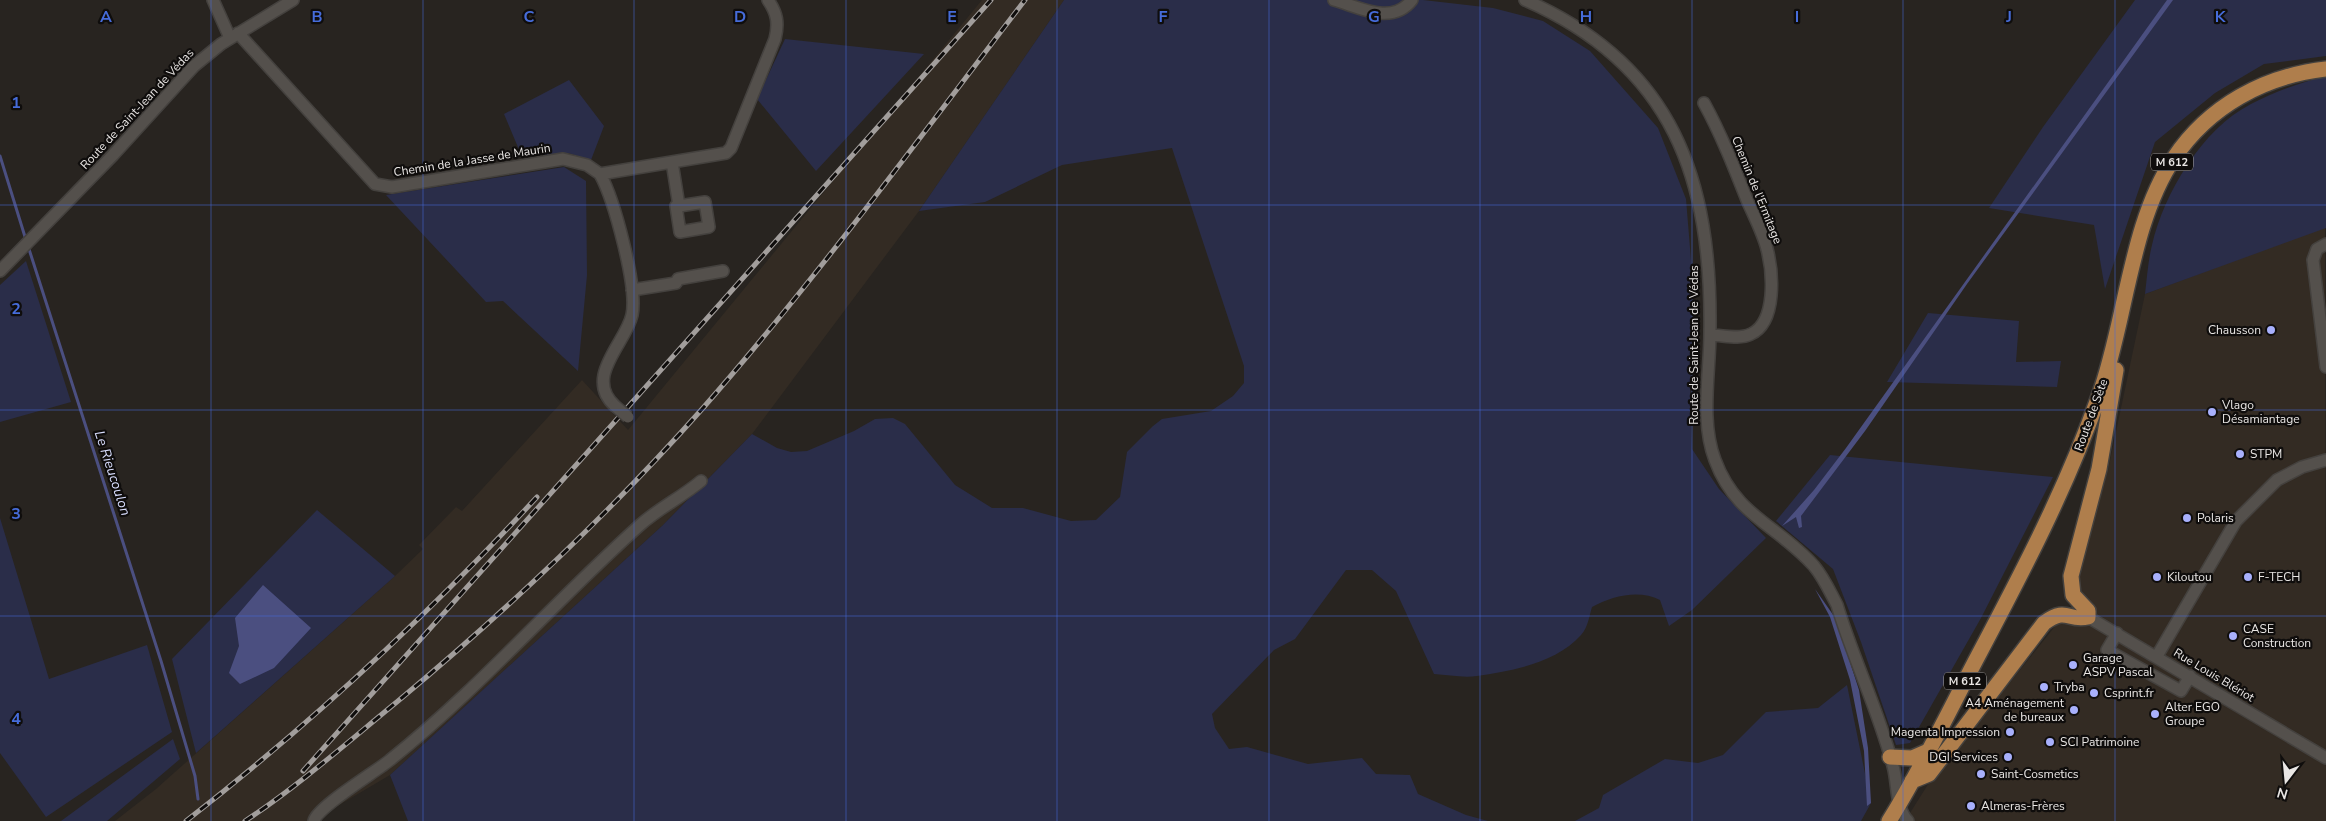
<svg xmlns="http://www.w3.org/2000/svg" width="2326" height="821" font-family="'Nunito Sans',sans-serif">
  <rect width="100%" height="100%" fill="#282420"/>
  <path fill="#332b23" d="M 982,0 L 1064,0 L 919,211 L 752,434 L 663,525 L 390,775 L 312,821 L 115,821 L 156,789 L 395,576 L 423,549 L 419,545 L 456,507 L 462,511 L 582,380 L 628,430 Z
    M 2325,227 L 2326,821 L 1905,821 L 1927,786 L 2076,600 L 2093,494 L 2108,470 L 2145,294 Z"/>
  <path fill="#2a2d49" d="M 1064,0 L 1423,0 L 1493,8 L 1543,21 L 1590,51 L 1658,128 L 1686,199 L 1692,272 L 1690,406 L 1692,449 L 1719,489 L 1766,538 L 1692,610 L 1669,626 L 1660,600 C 1639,589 1612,596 1592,607 C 1589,617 1588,627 1581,635 C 1556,663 1512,671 1477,676 C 1464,678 1448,675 1434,674 L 1396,591 L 1372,570 L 1346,570 L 1295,639 L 1274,650 L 1212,714 L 1215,728 L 1229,749 L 1247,747 L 1308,764 L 1362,758 L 1376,774 L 1410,775 L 1418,794 L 1466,815 L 1488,821 L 408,821 L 390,775 L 663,525 L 752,434 L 777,448 L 791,452 L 807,451 L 854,431 L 875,419 L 893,418 L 905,424 L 955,485 L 992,508 L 1023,508 L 1071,521 L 1096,520 L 1120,497 L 1127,452 L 1153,426 L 1162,419 L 1211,411 L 1233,396 L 1244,383 L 1244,366 L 1172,148 L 1062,165 L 985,202 L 919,211 Z
    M 2135,0 L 2326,0 L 2326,56 L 2264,64 L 2215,93 L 2155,142 L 2105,289 L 2094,225 L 1989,208 L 2043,127 Z
    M 785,39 L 924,54 L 816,171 L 757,99 Z
    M 2326,76 L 2326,228 L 2145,294 C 2147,278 2148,261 2152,245 C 2164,193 2202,129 2251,104 C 2275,91 2300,83 2326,76 Z
    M 569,80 L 604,126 L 591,160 L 568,153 L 545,155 L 520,152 L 504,114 Z
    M 564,167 L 586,181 L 587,275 L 578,371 L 503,301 L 486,302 L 386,195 Z
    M 26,261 L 71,402 L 0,422 L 0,285 Z
    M 1928,313 L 2019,321 L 2016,362 L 2061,361 L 2057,387 L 1887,382 Z
    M 1830,455 L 2053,477 L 1981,618 L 1910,743 L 1896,745 L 1861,642 L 1833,569 L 1776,521 Z
    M 317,510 L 395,576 L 196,753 L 172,659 Z
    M 0,518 L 49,679 L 147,645 L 172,732 L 46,817 L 0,753 Z
    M 1847,685 L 1871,803 L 1861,821 L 1575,821 L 1599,808 L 1603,795 L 1665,759 L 1698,763 L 1723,755 L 1766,712 L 1818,708 Z
    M 173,739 L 180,759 L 107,821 L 61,821 Z"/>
  <path fill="#4b4f80" d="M 2167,0 L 2173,0 L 1967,284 L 1865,431 L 1801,516 L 1802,527 L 1799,528 L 1796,517 L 1782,526 L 1814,490 L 1846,448 Z
    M 263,585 L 311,628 L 274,668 L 240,684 L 229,673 L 239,646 L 235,618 Z
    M 1815,589 L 1836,619 L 1859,690 L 1868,748 L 1871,803 L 1867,806 L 1864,751 L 1850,680 L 1830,617 Z"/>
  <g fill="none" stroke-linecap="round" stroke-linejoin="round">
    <path stroke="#4b4f80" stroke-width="3" d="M 0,156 L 26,240
      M 28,246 L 161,661 L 195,776 L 198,799"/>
    <g stroke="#44413e" stroke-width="14">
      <path id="minor" d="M 213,0 L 230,38
        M 1334,0 C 1359,7 1392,26 1412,0
        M 1525,0 C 1674,65 1712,180 1710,332 C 1710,373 1700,421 1715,460 C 1736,517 1778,525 1814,566 C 1824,578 1830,592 1837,605 C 1853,659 1879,711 1893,766 C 1898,783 1895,808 1908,821
        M 238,33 L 375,184 L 392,187 L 563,159 L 587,165 L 600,174 L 726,153 L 731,148 L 775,39 C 779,23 777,13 768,0
        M 1704,103 C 1721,134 1734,167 1747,200 C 1754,216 1763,233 1767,249 C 1773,272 1777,322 1751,334 C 1739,340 1723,335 1710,335
        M 672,162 L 679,206 L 705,202 L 709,227 L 680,232 L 676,206 L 679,206
        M 600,174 C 614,199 638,287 632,315 C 626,343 583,377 615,406
        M 2326,244 L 2317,249 L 2313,260 L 2326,367
        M 0,271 L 113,155 L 194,66 L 221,44 L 293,0
        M 632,290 L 676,283 L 678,279 L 723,271
        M 2088,617 L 2326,758
        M 2117,633 L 2107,650 L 2181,691 L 2190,676
        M 2157,656 L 2236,521 L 2277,480 L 2302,467 L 2326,460
        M 314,821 C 317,807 377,771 390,760 C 479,689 555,601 640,525 C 659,508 682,497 701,481"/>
    </g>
    <g stroke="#44413e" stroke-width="18">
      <path id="major" d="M 1890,757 L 1912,758 L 1928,751
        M 1912,781 L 1929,774 L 2044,623 C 2067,606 2068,622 2088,617 L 2088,611 L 2073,595 L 2071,576 L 2099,469 L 2116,370
        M 1889,821 C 1922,768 1949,711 1978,656 C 2023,571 2067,487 2099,396 C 2126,322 2130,223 2174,158 C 2209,106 2264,76 2326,69"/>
    </g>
    <use href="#minor" stroke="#54504c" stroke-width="11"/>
    <use href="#major" stroke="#af7e4c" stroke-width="15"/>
    <g stroke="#a29e9c" stroke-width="5">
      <path id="rail" d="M 303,771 L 991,0
        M 186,821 C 312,723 429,614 537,497
        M 245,821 C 297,787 349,741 398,701 C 506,611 609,514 703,408 C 817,278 920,137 1025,0"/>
    </g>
    <use href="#rail" stroke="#0f0d0c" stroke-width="3" stroke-dasharray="9" stroke-linecap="butt"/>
    <g stroke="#44413e" stroke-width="14" stroke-linecap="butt">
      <path id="minor-bridge" d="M 615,406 L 628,417"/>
    </g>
    <use href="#minor-bridge" stroke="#54504c" stroke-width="11"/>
  </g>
  <path fill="none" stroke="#466cda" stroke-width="1" stroke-opacity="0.55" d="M 211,0 L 211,821M 423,0 L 423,821M 634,0 L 634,821M 846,0 L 846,821M 1057,0 L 1057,821M 1269,0 L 1269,821M 1480,0 L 1480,821M 1692,0 L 1692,821M 1903,0 L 1903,821M 2115,0 L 2115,821M 0,205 L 2326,205M 0,410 L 2326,410M 0,616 L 2326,616"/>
  <g fill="#a8b0fc" stroke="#0f0d0c" stroke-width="2">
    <circle cx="2271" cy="330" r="5"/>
    <circle cx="2212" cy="412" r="5"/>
    <circle cx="2240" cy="454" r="5"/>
    <circle cx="2187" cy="518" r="5"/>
    <circle cx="2157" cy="577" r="5"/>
    <circle cx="2248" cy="577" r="5"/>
    <circle cx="2233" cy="636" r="5"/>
    <circle cx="2073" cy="665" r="5"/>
    <circle cx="2044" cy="687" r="5"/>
    <circle cx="2094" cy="693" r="5"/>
    <circle cx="2074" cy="710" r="5"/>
    <circle cx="2155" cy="714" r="5"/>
    <circle cx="2010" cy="732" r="5"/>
    <circle cx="2050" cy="742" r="5"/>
    <circle cx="2008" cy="757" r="5"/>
    <circle cx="1981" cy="774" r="5"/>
    <circle cx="1971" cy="806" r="5"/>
  </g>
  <g text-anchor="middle" stroke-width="4.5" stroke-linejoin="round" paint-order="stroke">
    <g fill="#0f0d0c" stroke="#a8a5a3" stroke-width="1">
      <rect x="2151" y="153.5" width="42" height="17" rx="4"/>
      <rect x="1944" y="672.5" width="42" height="17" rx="4"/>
    </g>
    <g font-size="11" font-weight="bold" fill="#e9e6e4">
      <text x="2172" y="166">M 612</text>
      <text x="1965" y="685">M 612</text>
    </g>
    <g font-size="12" fill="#e9e6e4" stroke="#0f0d0c">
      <text transform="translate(137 109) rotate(-47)" y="4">Route de Saint-Jean de Védas</text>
      <text transform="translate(472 160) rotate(-9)" y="4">Chemin de la Jasse de Maurin</text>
      <text transform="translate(1757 190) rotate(68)" y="4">Chemin de l'Ermitage</text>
      <text transform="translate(1694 345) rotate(-90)" y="4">Route de Saint-Jean de Védas</text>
      <text transform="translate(2091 415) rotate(-70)" y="4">Route de Sète</text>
      <text transform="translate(2214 675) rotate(31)" y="4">Rue Louis Blériot</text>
    </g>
    <g font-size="12" fill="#e9e6e4" stroke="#0f0d0c" text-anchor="start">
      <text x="2261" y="334" text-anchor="end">Chausson</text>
      <text x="2222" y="409">Vlago<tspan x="2222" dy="14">Désamiantage</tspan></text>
      <text x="2250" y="458">STPM</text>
      <text x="2197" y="522">Polaris</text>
      <text x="2167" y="581">Kiloutou</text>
      <text x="2258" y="581">F-TECH</text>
      <text x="2243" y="633">CASE<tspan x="2243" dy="14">Construction</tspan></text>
      <text x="2083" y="662">Garage<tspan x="2083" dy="14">ASPV Pascal</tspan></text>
      <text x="2054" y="691">Tryba</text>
      <text x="2104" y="697">Csprint.fr</text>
      <text x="2064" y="707" text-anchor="end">A4 Aménagement<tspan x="2064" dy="14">de bureaux</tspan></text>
      <text x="2165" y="711">Alter EGO<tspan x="2165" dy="14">Groupe</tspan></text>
      <text x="2000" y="736" text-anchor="end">Magenta Impression</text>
      <text x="2060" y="746">SCI Patrimoine</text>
      <text x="1998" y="761" text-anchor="end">DGI Services</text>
      <text x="1991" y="778">Saint-Cosmetics</text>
      <text x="1981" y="810">Almeras-Frères</text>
    </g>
    <g font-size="14" font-style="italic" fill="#d7dcfc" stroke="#0f0d0c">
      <text transform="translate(113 473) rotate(72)" y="5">Le Rieucoulon</text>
    </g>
  </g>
  <g font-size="16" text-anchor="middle" font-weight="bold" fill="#466cda" stroke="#0f0d0c" stroke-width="4.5" stroke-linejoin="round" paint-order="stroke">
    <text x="106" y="22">A</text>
    <text x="317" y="22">B</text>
    <text x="529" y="22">C</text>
    <text x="740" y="22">D</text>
    <text x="952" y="22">E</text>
    <text x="1163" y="22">F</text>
    <text x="1374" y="22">G</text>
    <text x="1586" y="22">H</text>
    <text x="1797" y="22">I</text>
    <text x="2009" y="22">J</text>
    <text x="2220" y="22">K</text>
    <text x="16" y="108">1</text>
    <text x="16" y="314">2</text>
    <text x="16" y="519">3</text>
    <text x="16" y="724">4</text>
  </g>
  <g transform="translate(2286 781) rotate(196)" stroke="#0f0d0c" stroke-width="4" paint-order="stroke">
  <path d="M0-4L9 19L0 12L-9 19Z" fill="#e9e6e4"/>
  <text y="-8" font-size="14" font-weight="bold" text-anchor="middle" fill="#e9e6e4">N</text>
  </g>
</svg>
